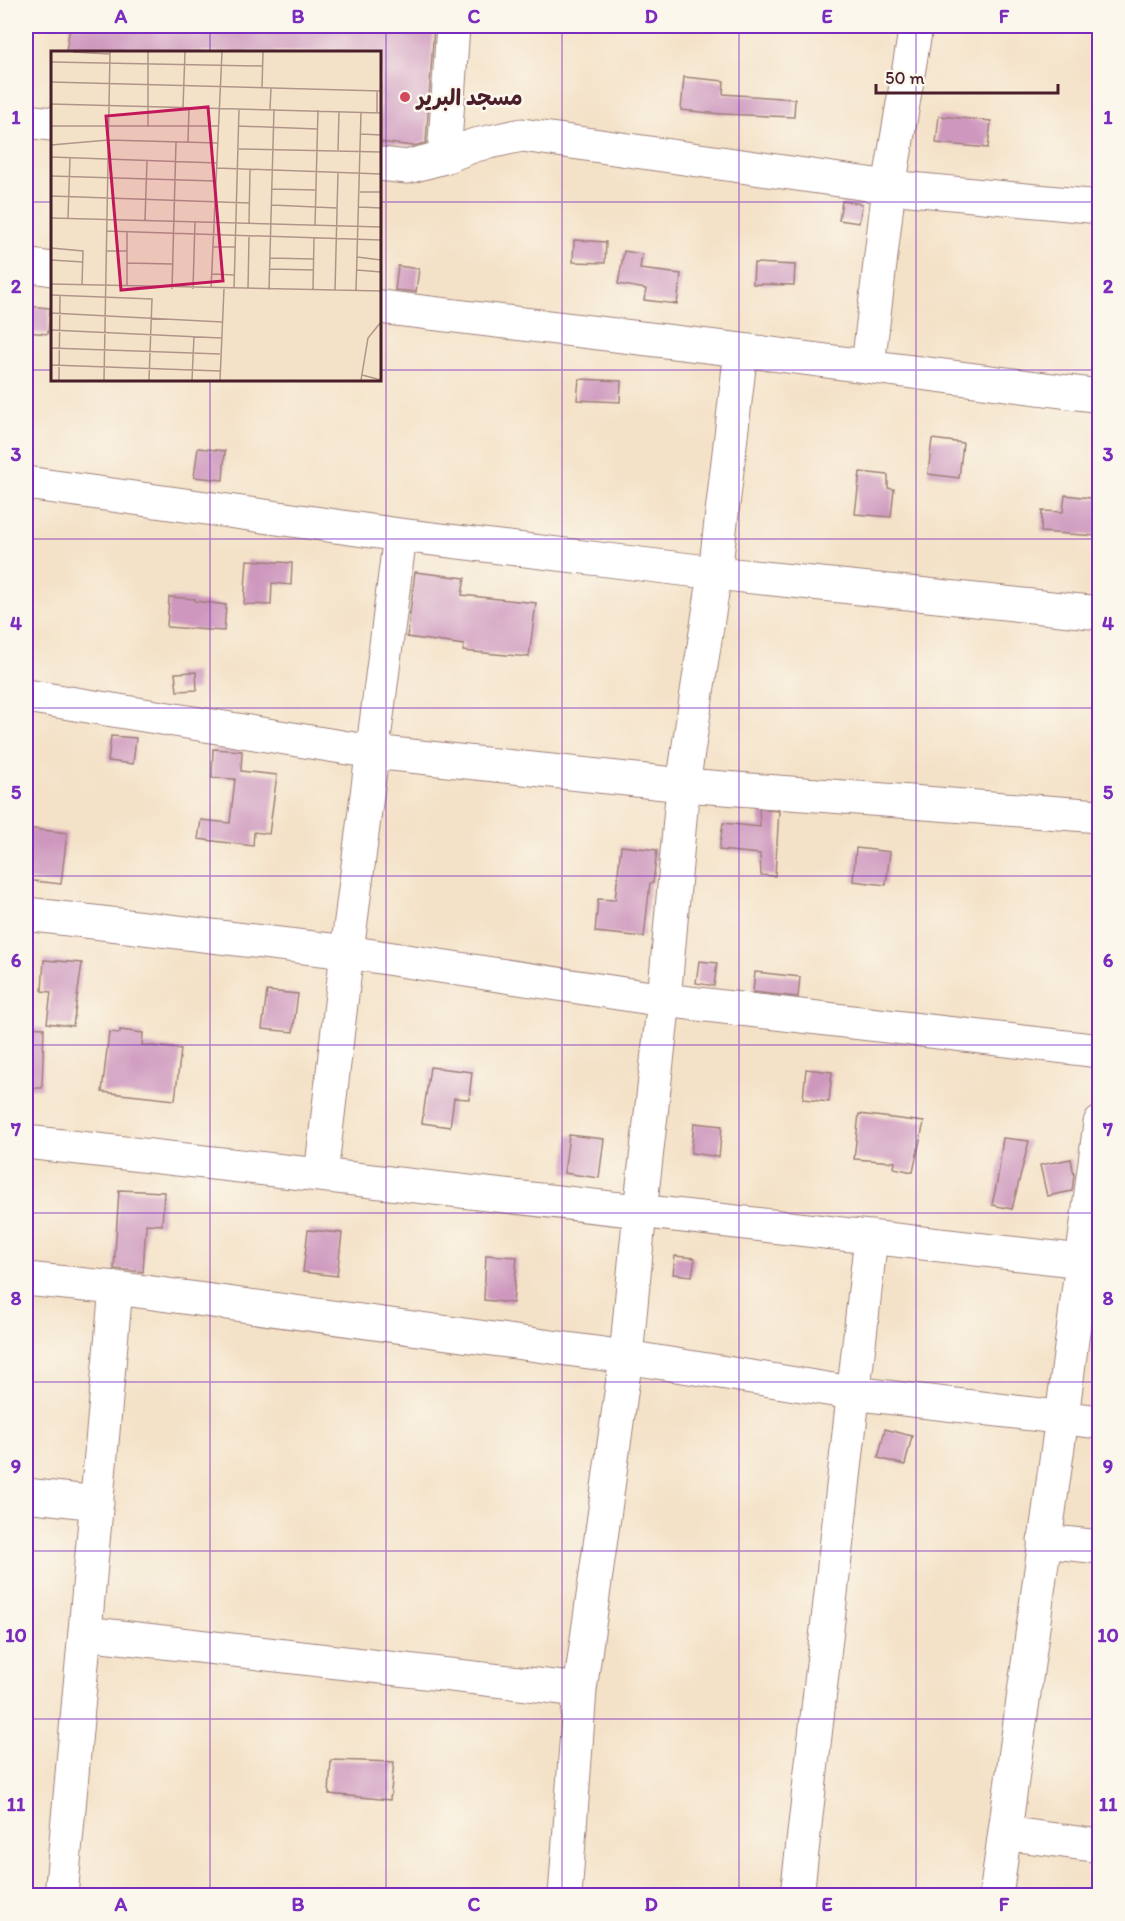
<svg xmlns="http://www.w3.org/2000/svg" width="1125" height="1921" font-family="Itim,'Playpen Sans Arabic',sans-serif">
  <rect width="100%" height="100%" fill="#fbf7ec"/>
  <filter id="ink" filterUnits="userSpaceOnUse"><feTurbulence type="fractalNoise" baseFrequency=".0167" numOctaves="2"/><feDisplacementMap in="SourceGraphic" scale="12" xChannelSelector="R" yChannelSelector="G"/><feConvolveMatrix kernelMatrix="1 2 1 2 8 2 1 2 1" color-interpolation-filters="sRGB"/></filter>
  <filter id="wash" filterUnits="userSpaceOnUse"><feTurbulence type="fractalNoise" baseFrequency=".008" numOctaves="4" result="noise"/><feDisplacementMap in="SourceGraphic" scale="24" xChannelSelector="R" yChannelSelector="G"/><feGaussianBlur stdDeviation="1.35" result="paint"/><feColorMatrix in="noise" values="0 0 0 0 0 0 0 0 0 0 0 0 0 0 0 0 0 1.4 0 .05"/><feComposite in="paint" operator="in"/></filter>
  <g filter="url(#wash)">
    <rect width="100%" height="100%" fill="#f4e2c8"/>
    <g id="blocks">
      <path fill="#ce98be" d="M 70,26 L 434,26 L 426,143 L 413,146 L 380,142 L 380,52 L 66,52 Z
        M 684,77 L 724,81 L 723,94 L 795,99 L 794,117 L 721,114 L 681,110 Z
        M 939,116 L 991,121 L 988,148 L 936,143 Z
        M 842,201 L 862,204 L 859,223 L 839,220 Z
        M 574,240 L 606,242 L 605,263 L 573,262 Z
        M 624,251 L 642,254 L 640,269 L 681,274 L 677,304 L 644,300 L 646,289 L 618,284 Z
        M 754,263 L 795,265 L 794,285 L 753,284 Z
        M 398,266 L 419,269 L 416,292 L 395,290 Z
        M 26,306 L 50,308 L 48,334 L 26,332 Z
        M 579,379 L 621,381 L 620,402 L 577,400 Z
        M 932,439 L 963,443 L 959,478 L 928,474 Z
        M 198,448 L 225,451 L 223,480 L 194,477 Z
        M 860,472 L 888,475 L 888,488 L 894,489 L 891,517 L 855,514 Z
        M 1065,495 L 1099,499 L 1096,536 L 1041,532 L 1042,511 L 1063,512 Z
        M 247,560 L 292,563 L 291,585 L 272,583 L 271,605 L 244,604 Z
        M 415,572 L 465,578 L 462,595 L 536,603 L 529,657 L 463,651 L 464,645 L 407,637 Z
        M 169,597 L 195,599 L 195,601 L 226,605 L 224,631 L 167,627 Z
        M 196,672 L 197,690 L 177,691 L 175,673 Z
        M 111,736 L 136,738 L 133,764 L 108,761 Z
        M 213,749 L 242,751 L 241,771 L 277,775 L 269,834 L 254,832 L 253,846 L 198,839 L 201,820 L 230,823 L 235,779 L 212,778 Z
        M 759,809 L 779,811 L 775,876 L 761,875 L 760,854 L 719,850 L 723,823 L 760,827 Z
        M 26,828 L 67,833 L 61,884 L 26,880 Z
        M 621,846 L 657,850 L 653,883 L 650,883 L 644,937 L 595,932 L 598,899 L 615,900 Z
        M 856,848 L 890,852 L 886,885 L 853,881 Z
        M 44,960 L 82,963 L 73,1026 L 47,1023 L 51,992 L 42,991 Z
        M 699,961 L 717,963 L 714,986 L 696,983 Z
        M 755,972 L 800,977 L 798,997 L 753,992 Z
        M 267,991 L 298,994 L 293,1032 L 262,1029 Z
        M 26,1027 L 44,1028 L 42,1088 L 26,1088 Z
        M 120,1030 L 143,1033 L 142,1045 L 181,1049 L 175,1100 L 102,1092 L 109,1032 L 120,1033 Z
        M 430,1067 L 472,1072 L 469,1099 L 454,1098 L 450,1127 L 422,1123 Z
        M 806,1069 L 832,1072 L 829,1102 L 803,1099 Z
        M 859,1114 L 924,1122 L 913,1172 L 894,1168 L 895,1162 L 854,1159 Z
        M 694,1123 L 722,1126 L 719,1157 L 691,1153 Z
        M 569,1135 L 604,1139 L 599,1178 L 564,1173 Z
        M 1003,1138 L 1029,1141 L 1012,1209 L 992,1205 L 997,1182 Z
        M 1071,1159 L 1074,1175 L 1072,1191 L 1047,1196 L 1040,1165 Z
        M 119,1190 L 164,1192 L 162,1225 L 146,1224 L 143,1272 L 114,1269 Z
        M 308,1230 L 342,1233 L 337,1276 L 303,1272 Z
        M 486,1255 L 517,1257 L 513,1303 L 484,1300 Z
        M 675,1256 L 695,1258 L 692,1276 L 673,1274 Z
        M 885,1429 L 912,1436 L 905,1465 L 878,1458 Z
        M 331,1760 L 394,1762 L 390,1800 L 329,1794 Z"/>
    </g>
  </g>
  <g filter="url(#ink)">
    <use href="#blocks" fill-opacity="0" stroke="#9f807a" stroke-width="1.5"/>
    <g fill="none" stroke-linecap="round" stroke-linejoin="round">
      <g stroke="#9f807a" stroke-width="35">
        <path id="minor" d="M 26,121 L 52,124
          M 444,157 L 453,26
          M 380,164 L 407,167 L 444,157 L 475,145 L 522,135 L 889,187 L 1100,207
          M 26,265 L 52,269
          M 380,307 L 741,350 L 1100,396
          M 868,366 L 889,187 L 916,26
          M 26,483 L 400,535 L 715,573 L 1100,613
          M 26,696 L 373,752 L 683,785 L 1100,816
          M 26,914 L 347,952 L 664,1000 L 1100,1051
          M 26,1142 L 1100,1263
          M 321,1175 L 347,952 L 400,535
          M 26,1279 L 116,1288 L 626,1357 L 852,1393 L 1100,1422
          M 26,1495 L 97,1503
          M 1044,1541 L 1100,1547
          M 85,1633 L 580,1690
          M 1005,1833 L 1100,1846
          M 61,1896 L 116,1288
          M 565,1896 L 580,1690 L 626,1357 L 640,1211 L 664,1000 L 683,785 L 715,573 L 741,350
          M 797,1896 L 871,1237
          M 996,1896 L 1062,1417 L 1100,1123"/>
      </g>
      <use href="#minor" stroke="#fff" stroke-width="33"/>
    </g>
  </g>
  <path fill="none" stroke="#7b2cbf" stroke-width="1.5" stroke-opacity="0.55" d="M 210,26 L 210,52M 386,26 L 386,1896M 562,26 L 562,1896M 739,26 L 739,1896M 916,26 L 916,1896M 26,202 L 52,202M 380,202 L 1100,202M 26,370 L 52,370M 380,370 L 1100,370M 210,380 L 210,1896M 26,539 L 1100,539M 26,708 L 1100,708M 26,876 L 1100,876M 26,1045 L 1100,1045M 26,1213 L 1100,1213M 26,1382 L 1100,1382M 26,1551 L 1100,1551M 26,1719 L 1100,1719"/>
  <circle fill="#d1495b" stroke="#fbf7ec" stroke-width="2" cx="405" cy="97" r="6"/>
  <g text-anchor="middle" stroke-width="5" stroke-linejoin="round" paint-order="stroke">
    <g font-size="22" font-weight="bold" fill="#4a1f2b" stroke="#fbf7ec" text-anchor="start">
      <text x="417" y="105">مسجد البرير</text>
    </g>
  </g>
  <g transform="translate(51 51)">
    <rect width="330" height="330" fill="#f4e2c8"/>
    <path fill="none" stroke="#b09489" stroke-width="1.5" d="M 22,1 L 59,3M 0,11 L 211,15M 0,31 L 330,40M 211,37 L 212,1M 0,53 L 330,62M 132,56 L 134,1M 219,58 L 220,37M 326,61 L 326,40M 0,75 L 168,75M 188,75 L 266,78M 97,76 L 97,1M 310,83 L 330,84M 137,91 L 138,56M 0,94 L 57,89 L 167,92M 188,98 L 330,101M 287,99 L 288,60M 0,106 L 166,112M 166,117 L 330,123M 0,125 L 164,130M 221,138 L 265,139M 309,141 L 330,141M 0,145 L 198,152M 221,154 L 286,157M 308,156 L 330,157M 0,167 L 330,176M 17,167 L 19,106M 94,169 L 96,110M 198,172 L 199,119M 264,174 L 267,59M 56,180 L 330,189M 162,196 L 185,196M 0,197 L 32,200 L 31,234M 55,200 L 76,200M 306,206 L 330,209M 219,207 L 263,208M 0,209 L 32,211M 76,212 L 121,213M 219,218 L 263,219M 306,219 L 330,221M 161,223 L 184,224M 0,233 L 330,240M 76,236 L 76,180M 121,238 L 125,91M 142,238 L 144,170M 160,238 L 171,1M 183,238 L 188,58M 197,238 L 198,186M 262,238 L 263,187M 218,239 L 223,58M 284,239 L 287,121M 305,240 L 310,61M 0,244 L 101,248 L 98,329M 0,262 L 171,271M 0,279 L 170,287M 0,297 L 169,303M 0,314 L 169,320M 311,324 L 330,329M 8,329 L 9,245M 53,329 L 59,1M 141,329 L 143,285M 169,329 L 173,238M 310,329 L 317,287 L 330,271"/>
    <path fill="#c2185b" fill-opacity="0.15" stroke="#c2185b" stroke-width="3" d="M 157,56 L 172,230 L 70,239 L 55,65 Z"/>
    <rect width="330" height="330" fill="none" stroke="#4a1f2b" stroke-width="3"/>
  </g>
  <rect width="1125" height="1921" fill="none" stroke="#fbf7ec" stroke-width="66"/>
  <path d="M876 84v9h182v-9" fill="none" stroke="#4a1f2b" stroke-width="3"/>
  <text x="885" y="84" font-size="18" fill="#4a1f2b" stroke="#fbf7ec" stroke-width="4.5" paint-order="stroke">50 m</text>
  <rect x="33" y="33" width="1059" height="1855" fill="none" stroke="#7b2cbf" stroke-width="2"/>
  <g font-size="20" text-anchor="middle" font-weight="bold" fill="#7b2cbf">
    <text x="121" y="23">A</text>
    <text x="298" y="23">B</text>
    <text x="474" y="23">C</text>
    <text x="651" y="23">D</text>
    <text x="827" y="23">E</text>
    <text x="1004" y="23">F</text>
    <text x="16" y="124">1</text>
    <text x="1108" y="124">1</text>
    <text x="16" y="293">2</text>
    <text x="1108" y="293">2</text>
    <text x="16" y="461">3</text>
    <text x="1108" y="461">3</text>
    <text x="16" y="630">4</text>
    <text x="1108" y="630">4</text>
    <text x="16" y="799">5</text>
    <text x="1108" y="799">5</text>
    <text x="16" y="967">6</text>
    <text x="1108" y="967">6</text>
    <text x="16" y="1136">7</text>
    <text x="1108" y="1136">7</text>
    <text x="16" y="1305">8</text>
    <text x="1108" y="1305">8</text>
    <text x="16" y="1473">9</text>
    <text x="1108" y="1473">9</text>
    <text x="16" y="1642">10</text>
    <text x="1108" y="1642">10</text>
    <text x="16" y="1811">11</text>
    <text x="1108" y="1811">11</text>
    <text x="121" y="1911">A</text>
    <text x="298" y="1911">B</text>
    <text x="474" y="1911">C</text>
    <text x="651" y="1911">D</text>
    <text x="827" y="1911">E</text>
    <text x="1004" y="1911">F</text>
  </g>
</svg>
